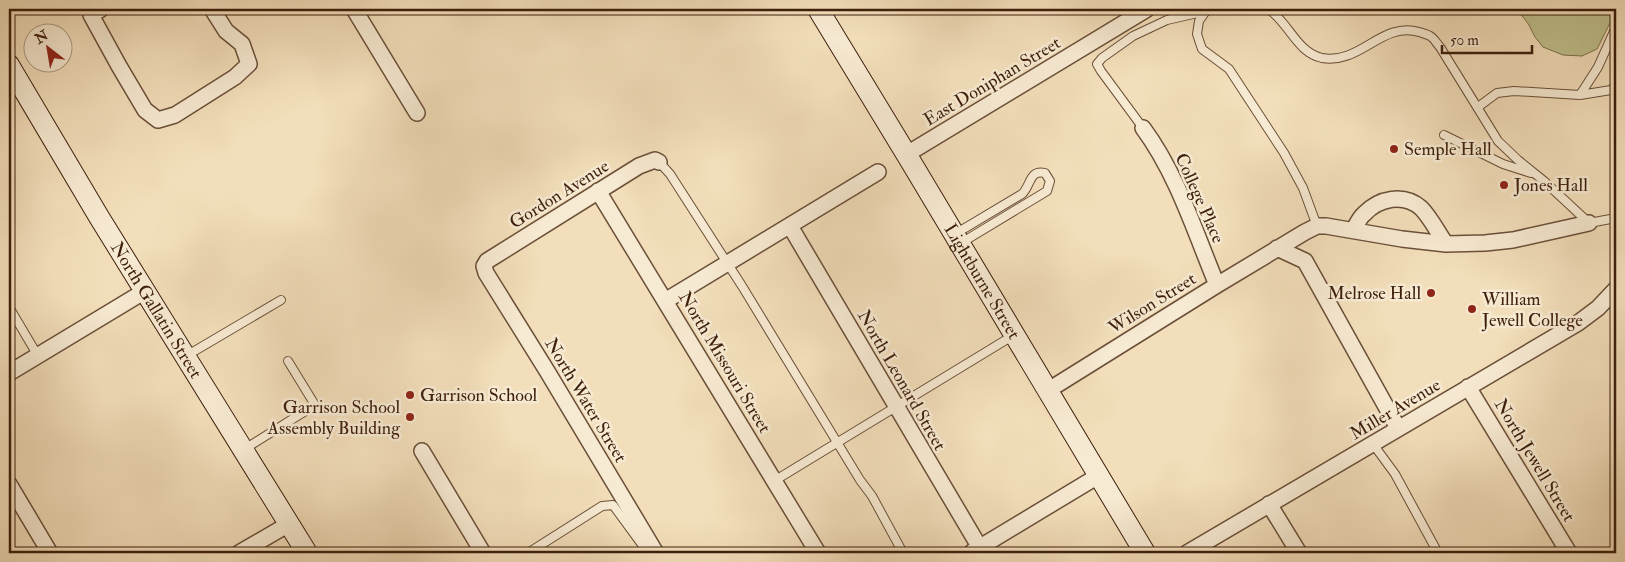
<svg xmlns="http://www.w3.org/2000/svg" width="1625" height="562" font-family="'IM FELL Double Pica',serif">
  <rect width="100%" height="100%" fill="#f2deba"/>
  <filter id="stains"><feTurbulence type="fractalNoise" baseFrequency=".004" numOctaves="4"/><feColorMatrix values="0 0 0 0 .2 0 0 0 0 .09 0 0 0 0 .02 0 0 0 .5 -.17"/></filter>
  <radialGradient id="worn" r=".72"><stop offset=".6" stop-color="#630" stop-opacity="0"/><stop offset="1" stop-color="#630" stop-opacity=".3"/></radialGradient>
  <path fill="#bfc08c" stroke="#7e704c" d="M 1517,9 L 1616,9 L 1616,11 L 1597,49 L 1582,56 L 1563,55 L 1543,47 L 1535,37 L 1529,25 Z"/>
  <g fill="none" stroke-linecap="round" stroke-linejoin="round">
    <g stroke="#6a4f38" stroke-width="10">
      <path id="lane" d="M 1268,9 C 1289,22 1296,52 1322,58 C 1360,65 1382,21 1419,32 C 1422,33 1427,34 1430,36 C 1434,38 1437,44 1440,47 L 1498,141 L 1518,160 L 1544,181 L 1589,223 L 1616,218
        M 1206,11 L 1199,21 L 1197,34 L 1202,49 L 1229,69 L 1284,153 L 1303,188 L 1317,226
        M 1580,95 L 1598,67 L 1616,27
        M 1478,107 L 1497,93 L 1514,91 L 1580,95 L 1611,90 L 1616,85
        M 1143,128 L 1101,71 L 1097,64 L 1102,58 L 1133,36 L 1167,20 L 1215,9
        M 1444,135 L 1503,164 L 1531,173
        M 659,162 L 670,174 L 742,286 L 860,480 L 872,496 L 903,553
        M 955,234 L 1022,194 C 1031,186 1029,169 1045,173 L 1050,181 L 1047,191 L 961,243
        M 9,307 L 38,356
        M 186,356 L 281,300
        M 1373,444 L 1395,474 L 1438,553
        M 243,450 L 315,405 L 288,361
        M 774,481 L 1014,335
        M 528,553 L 602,506 L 613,505 L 643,546 L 650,552"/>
    </g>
    <g stroke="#6a4f38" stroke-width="18">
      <path id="street" d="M 101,9 L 91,15 L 119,66 L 145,110 L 158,120 L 175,115 L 235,77 L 249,64 L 242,44 L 226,31 L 212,9
        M 354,9 L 417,113
        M 1143,128 C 1177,174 1195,232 1217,285
        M 907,154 L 1147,9
        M 598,191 L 818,553
        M 790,226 L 983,553
        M 1353,230 C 1357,225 1359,218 1364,214 C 1379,198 1404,193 1421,208 C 1431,218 1438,233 1446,244
        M 1277,248 L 1305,261 L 1398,428
        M 665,301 L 878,172
        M 9,373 L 145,291
        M 1468,387 L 1569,553
        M 1047,391 L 1217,285 L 1305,232 L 1317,226 L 1326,226 L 1402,239 L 1446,244 L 1485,243 L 1513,240 L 1589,223
        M 422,451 L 483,553
        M 9,484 L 50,553
        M 1269,504 L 1299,553
        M 972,552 L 1098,476
        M 239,553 L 289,524
        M 656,553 L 547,371 L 486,273 L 484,266 L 487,261 L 639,166 L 655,160 L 659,162
        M 1187,553 L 1578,323 L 1598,308 L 1616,289"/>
    </g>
    <g stroke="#3d1f0c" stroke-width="22">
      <g id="secondary">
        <path id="s1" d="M 818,9 L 911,162 L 1145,553"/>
        <path id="s2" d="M 9,65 L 99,217 L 307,553"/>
      </g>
    </g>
    <use href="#lane" stroke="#f7ead2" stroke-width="8"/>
    <use href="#street" stroke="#f7ead2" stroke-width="15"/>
    <use href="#secondary" stroke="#f7ead2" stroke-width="20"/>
  </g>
  <g fill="#8f2418" stroke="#f7ead2" stroke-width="2">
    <circle cx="1394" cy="149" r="5"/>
    <circle cx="1504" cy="185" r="5"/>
    <circle cx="1431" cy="293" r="5"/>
    <circle cx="1472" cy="309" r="5"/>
    <circle cx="410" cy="395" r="5"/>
    <circle cx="410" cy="417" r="5"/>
  </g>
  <g text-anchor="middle" stroke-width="5" stroke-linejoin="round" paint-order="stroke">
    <g font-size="18" fill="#3d1f0c" stroke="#f7ead2">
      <text transform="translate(992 81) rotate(-31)" y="6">East Doniphan Street</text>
      <text transform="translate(559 194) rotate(-32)" y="6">Gordon Avenue</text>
      <text transform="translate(1200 198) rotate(66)" y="6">College Place</text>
      <text dy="6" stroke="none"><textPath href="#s1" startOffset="318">Lightburne Street</textPath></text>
      <text transform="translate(1152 303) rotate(-32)" y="6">Wilson Street</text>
      <text dy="6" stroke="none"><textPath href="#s2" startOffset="286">North Gallatin Street</textPath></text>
      <text transform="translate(725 362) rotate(59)" y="6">North Missouri Street</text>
      <text transform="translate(902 380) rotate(60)" y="6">North Leonard Street</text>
      <text transform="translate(586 400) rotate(59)" y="6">North Water Street</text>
      <text transform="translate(1395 409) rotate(-31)" y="6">Miller Avenue</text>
      <text transform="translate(1535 460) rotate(59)" y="6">North Jewell Street</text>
    </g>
    <g font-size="18" fill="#3d1f0c" stroke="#f7ead2" text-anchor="start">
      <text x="1404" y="155">Semple Hall</text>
      <text x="1514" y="191">Jones Hall</text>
      <text x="1421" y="299" text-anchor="end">Melrose Hall</text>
      <text x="1482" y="305">William<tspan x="1482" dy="21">Jewell College</tspan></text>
      <text x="420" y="401">Garrison School</text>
      <text x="400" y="413" text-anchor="end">Garrison School<tspan x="400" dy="21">Assembly Building</tspan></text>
    </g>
  </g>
  <rect width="1625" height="562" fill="none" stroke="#f2deba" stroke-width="30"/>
  <rect x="10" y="10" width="1605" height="542" fill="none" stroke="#3d1f0c" stroke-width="2.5"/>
  <rect x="15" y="15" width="1595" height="532" fill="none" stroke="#3d1f0c"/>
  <g transform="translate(48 48) rotate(329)"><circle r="24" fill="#f7ead2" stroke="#ad9983"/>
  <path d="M0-4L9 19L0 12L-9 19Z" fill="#8f2418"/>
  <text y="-8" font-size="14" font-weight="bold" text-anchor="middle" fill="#3d1f0c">N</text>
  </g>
  <path d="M1442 45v8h90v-8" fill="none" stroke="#3d1f0c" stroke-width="2.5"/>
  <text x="1450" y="45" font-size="15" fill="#3d1f0c" stroke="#f7ead2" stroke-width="4" paint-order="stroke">50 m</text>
  <rect width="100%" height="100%" filter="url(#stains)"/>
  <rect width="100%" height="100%" fill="url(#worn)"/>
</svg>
